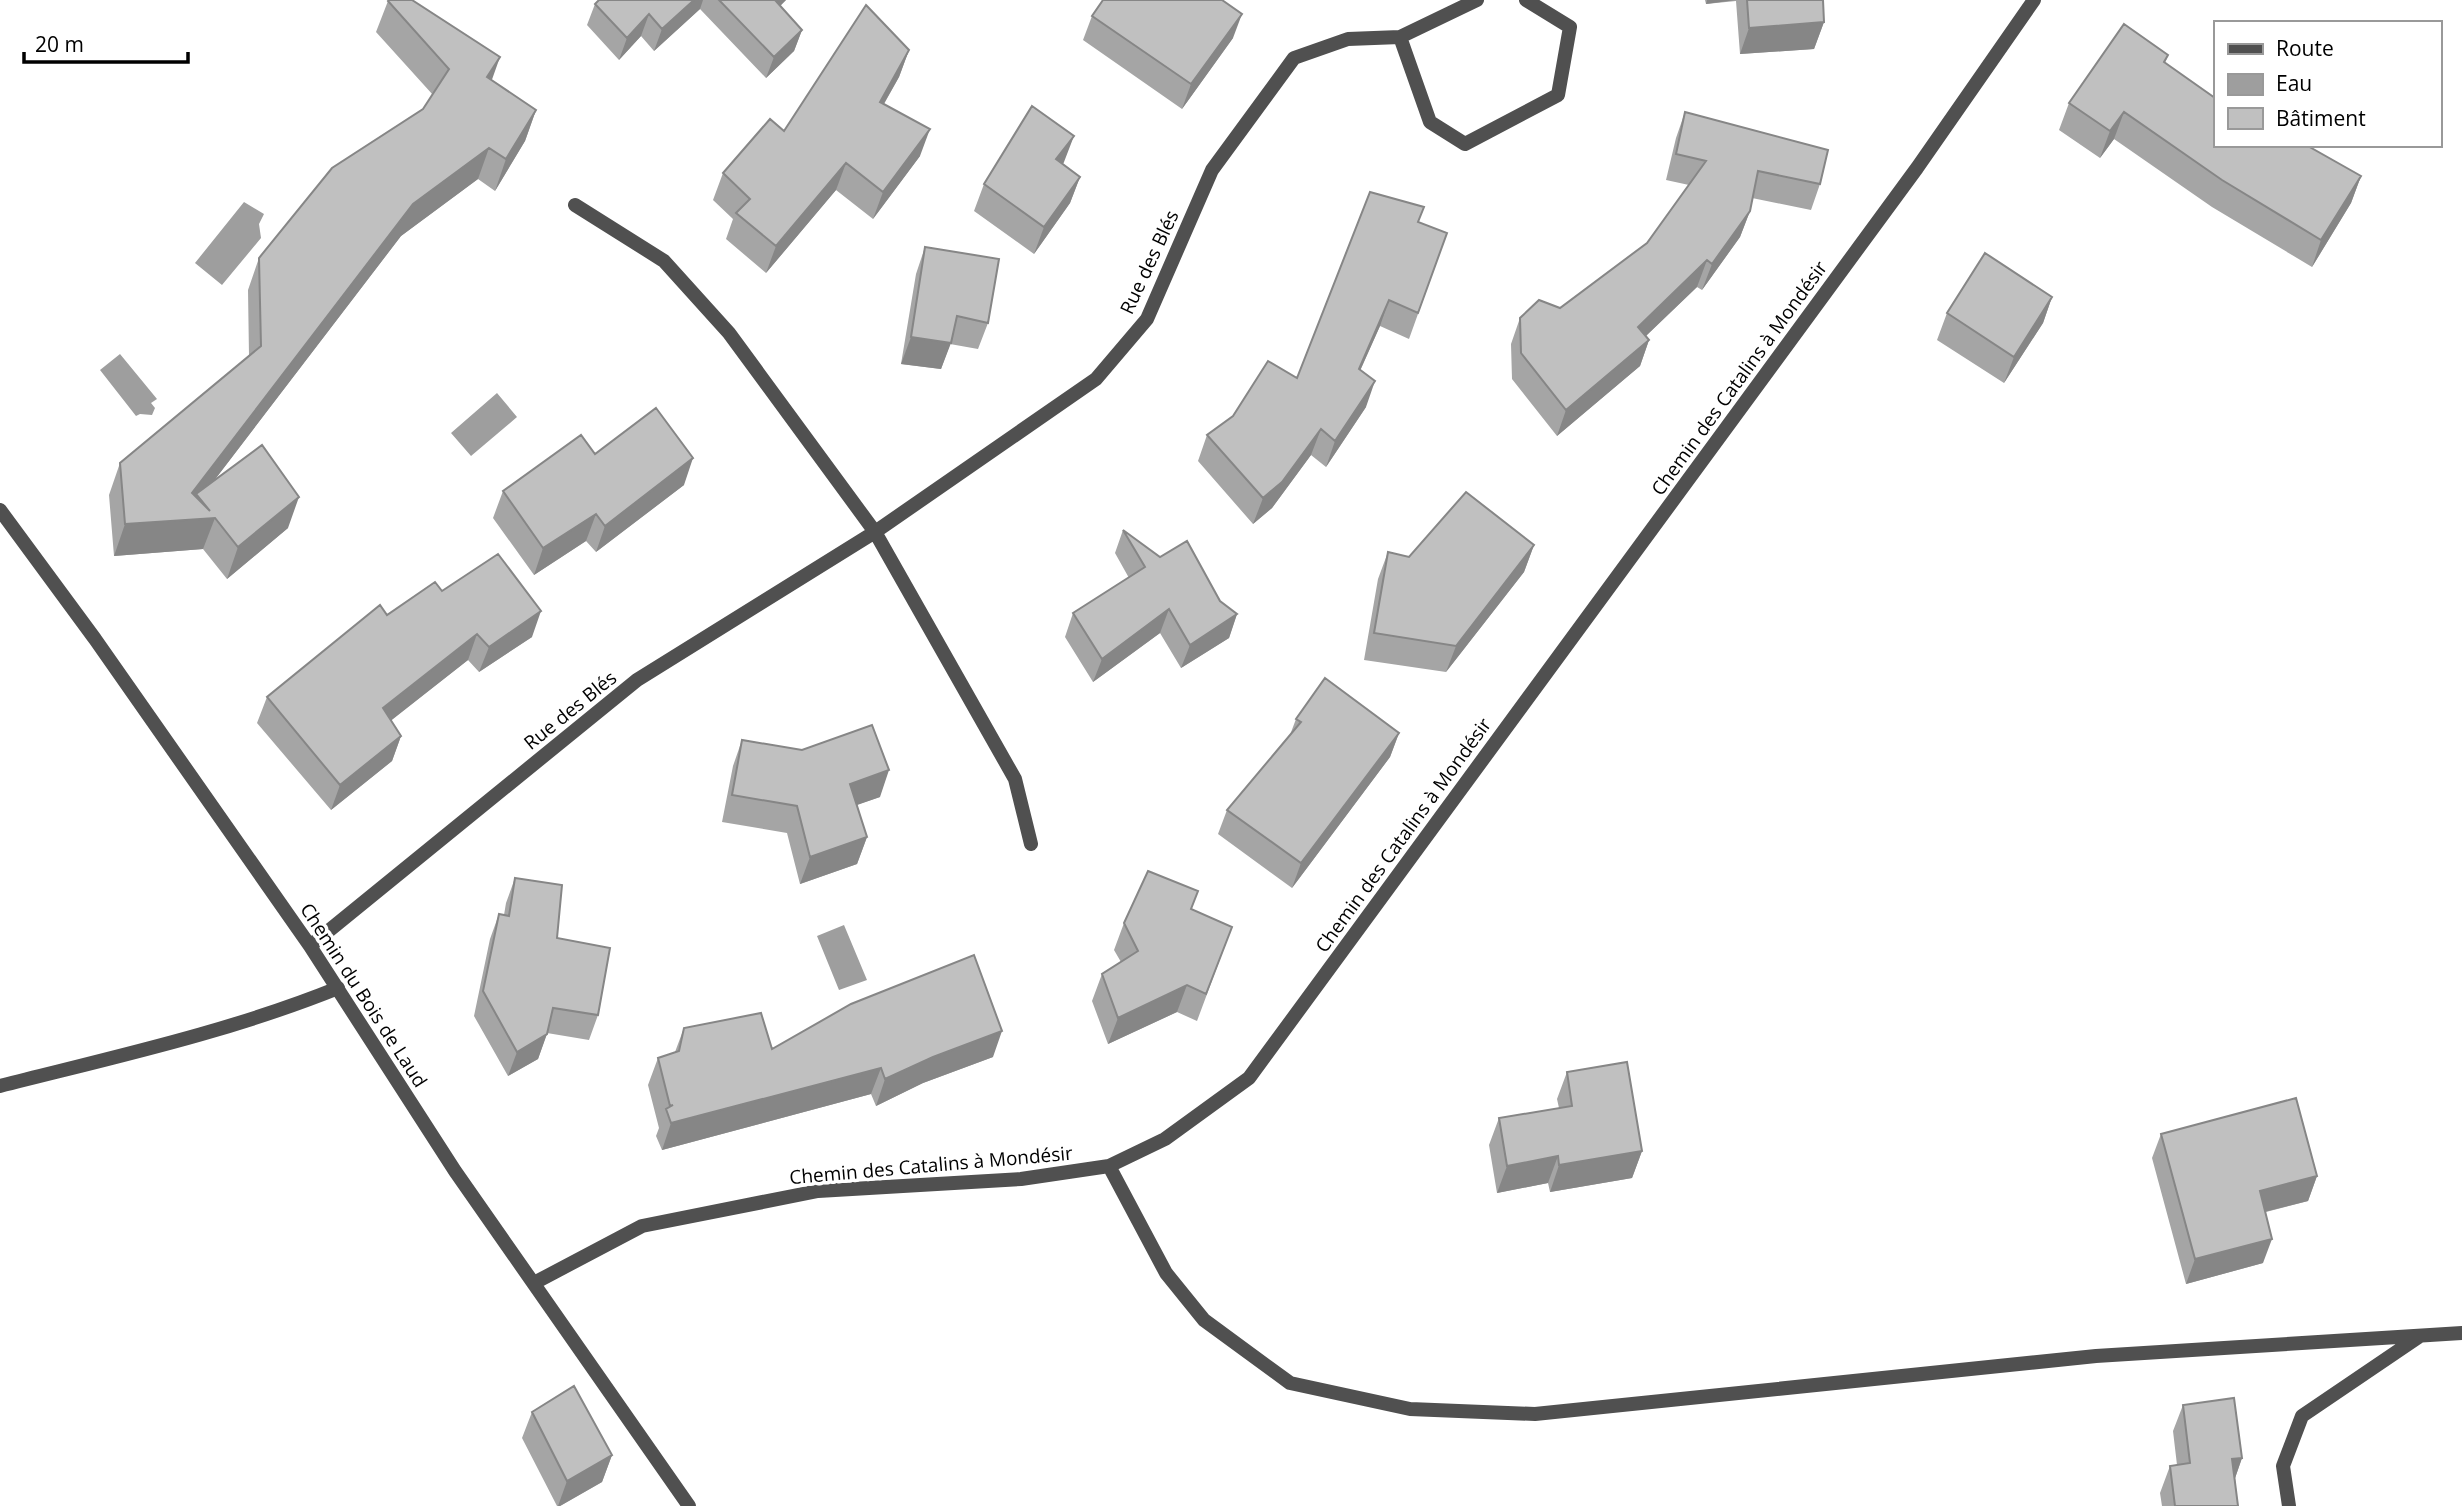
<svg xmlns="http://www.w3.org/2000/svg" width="2462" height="1506" font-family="'Open Sans',sans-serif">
  <rect width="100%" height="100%" fill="#fff"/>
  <path fill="#9e9e9e" d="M 244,202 L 264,214 L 259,224 L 261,238 L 222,285 L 195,263 Z
    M 120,354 L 157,399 L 151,403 L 155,408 L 152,415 L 140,414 L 136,416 L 100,370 Z
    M 497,393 L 517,417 L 471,456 L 451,433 Z
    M 844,925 L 867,980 L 839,990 L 817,936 Z"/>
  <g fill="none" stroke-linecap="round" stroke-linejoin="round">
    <path stroke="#505050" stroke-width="14" d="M 0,1086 C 114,1057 229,1032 338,988"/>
    <path stroke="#505050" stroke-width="14" d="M 1400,37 L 1430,122 L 1465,144 L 1558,95 L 1570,27 L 1526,0
      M 575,205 L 664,261 L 729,333 L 875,532 L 1015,779 L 1031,844
      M 0,510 L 95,639 L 310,946 L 455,1171 L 689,1506
      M 310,946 L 637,680 L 875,532 L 1096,379 L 1147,319 L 1212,170 L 1294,58 L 1348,39 L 1400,37 L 1477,0
      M 1109,1166 L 1166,1273 L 1204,1320 L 1290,1383 L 1410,1409 L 1535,1414 L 2096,1356 L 2462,1333
      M 534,1283 L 642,1226 L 818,1191 L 1021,1179 L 1109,1166 L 1165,1139 L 1249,1078 L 1917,168 L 2034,0
      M 2289,1506 L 2283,1466 L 2302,1416 L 2420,1336"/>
  </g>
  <path fill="#a5a5a5" d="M 599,0 L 786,0 L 780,6 L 802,30 L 794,51 L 766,78 L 700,9 L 654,51 L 641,36 L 619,60 L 587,25 L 595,4 Z
    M 1705,0 L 1823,0 L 1824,22 L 1814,49 L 1740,54 L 1736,1 L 1706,4 Z
    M 388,1 L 492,80 L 536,110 L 525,141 L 495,191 L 478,179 L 401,236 L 213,482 L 288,528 L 227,579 L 203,549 L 114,556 L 109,495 L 120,463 L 249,356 L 248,290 L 259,258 L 423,109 L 433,95 L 376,32 Z
    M 1092,16 L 1233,38 L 1182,109 L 1083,40 Z
    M 909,50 L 899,77 L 884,104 L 920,156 L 873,219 L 836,190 L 766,273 L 726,239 L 733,219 L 713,200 L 723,173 L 784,131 Z
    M 2168,55 L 2165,63 L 2215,145 L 2361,176 L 2351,203 L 2312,267 L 2212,207 L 2114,139 L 2100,158 L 2059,130 L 2069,103 Z
    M 1685,112 L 1820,184 L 1811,210 L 1752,198 L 1750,211 L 1740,237 L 1702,290 L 1697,287 L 1646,336 L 1649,340 L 1640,366 L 1557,436 L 1512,379 L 1511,344 L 1520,318 L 1560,308 L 1647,243 L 1689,185 L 1666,180 L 1676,138 Z
    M 1064,162 L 1063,164 L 1080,177 L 1070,203 L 1034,254 L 974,211 L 984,184 Z
    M 1419,222 L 1447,233 L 1409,339 L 1380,326 L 1360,371 L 1366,407 L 1326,467 L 1311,455 L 1272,508 L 1253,524 L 1198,461 L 1207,435 L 1297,378 Z
    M 925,247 L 988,323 L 978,349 L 950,344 L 941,369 L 901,364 L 916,274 Z
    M 2052,297 L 2043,323 L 2004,383 L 1937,340 L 1947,313 Z
    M 595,454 L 684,485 L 596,552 L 586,541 L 534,575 L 493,518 L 503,491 Z
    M 1123,530 L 1237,614 L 1229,638 L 1181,668 L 1160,633 L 1093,682 L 1065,637 L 1073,613 L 1129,578 L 1115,553 Z
    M 1534,545 L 1524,572 L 1446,672 L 1364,660 L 1378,579 L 1388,552 L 1409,557 Z
    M 442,591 L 532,637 L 479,672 L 468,660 L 391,720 L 401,736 L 392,761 L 331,810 L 257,723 L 267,697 L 387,615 Z
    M 1296,719 L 1399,733 L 1390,757 L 1292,888 L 1218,834 L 1227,810 L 1290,735 Z
    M 742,740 L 880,797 L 856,805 L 867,837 L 857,864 L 800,884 L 787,833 L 722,822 L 733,766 Z
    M 515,878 L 557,938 L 598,1015 L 589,1040 L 547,1033 L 538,1059 L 508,1076 L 474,1016 L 490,939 L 499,914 L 504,915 L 506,903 Z
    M 1191,909 L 1232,927 L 1197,1021 L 1177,1012 L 1108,1044 L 1092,1001 L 1102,974 L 1121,962 L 1114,950 L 1124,923 Z
    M 684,1028 L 772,1049 L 993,1057 L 923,1083 L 876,1106 L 871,1094 L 662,1150 L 656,1136 L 659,1128 L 648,1085 L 658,1058 L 675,1052 Z
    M 1567,1072 L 1642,1151 L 1632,1178 L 1550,1192 L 1548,1183 L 1497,1193 L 1489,1145 L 1499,1118 L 1559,1108 L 1557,1099 Z
    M 2161,1134 L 2317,1176 L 2308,1201 L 2266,1212 L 2263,1263 L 2186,1284 L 2152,1158 Z
    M 2183,1405 L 2242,1458 L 2235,1478 L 2238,1506 L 2162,1506 L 2160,1493 L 2170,1466 L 2177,1465 L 2173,1431 Z
    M 532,1412 L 612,1455 L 602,1482 L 560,1506 L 557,1506 L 522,1438 Z"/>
  <path fill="#868686" d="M 694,0 L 703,0 L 700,9 L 654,51 L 662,29 Z
    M 773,0 L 786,0 L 766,20 Z
    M 1707,0 L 1736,0 L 1706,4 Z
    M 649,14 L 641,36 L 619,60 L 627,38 Z
    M 1242,14 L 1233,38 L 1182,109 L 1191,84 Z
    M 1824,22 L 1814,49 L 1740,54 L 1749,28 Z
    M 802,30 L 794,51 L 766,78 L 774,57 Z
    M 909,50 L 899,77 L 870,128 L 880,102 Z
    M 500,57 L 489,88 L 487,77 Z
    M 536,110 L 525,141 L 495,191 L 506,159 Z
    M 2124,112 L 2114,139 L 2100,158 L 2110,131 Z
    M 930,129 L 920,156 L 873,219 L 883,192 Z
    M 1074,136 L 1064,162 L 1046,186 L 1056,159 Z
    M 489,148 L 478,179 L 401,236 L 200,499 L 196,494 L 190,512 L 215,518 L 203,549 L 114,556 L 125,524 L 413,204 Z
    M 846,163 L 836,190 L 766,273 L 776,246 Z
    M 2361,176 L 2351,203 L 2312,267 L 2321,240 Z
    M 1080,177 L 1070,203 L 1034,254 L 1044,227 Z
    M 1750,211 L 1740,237 L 1702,290 L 1712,264 Z
    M 1707,260 L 1697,287 L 1628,353 L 1638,327 Z
    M 2052,297 L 2043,323 L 2004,383 L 2014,357 Z
    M 1389,300 L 1380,326 L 1349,395 L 1359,369 Z
    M 911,337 L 951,343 L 941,369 L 901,364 Z
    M 1649,340 L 1640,366 L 1557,436 L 1566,410 Z
    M 1375,381 L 1366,407 L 1326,467 L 1335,441 Z
    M 1321,429 L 1311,455 L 1272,508 L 1253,524 L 1263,498 Z
    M 693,458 L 684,485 L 596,552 L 605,526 Z
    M 299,497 L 288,528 L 227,579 L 238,547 Z
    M 596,514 L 586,541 L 534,575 L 543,548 Z
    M 1534,545 L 1524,572 L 1446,672 L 1456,646 Z
    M 1169,609 L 1160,633 L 1093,682 L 1102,659 Z
    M 541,611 L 532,637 L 479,672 L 489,647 Z
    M 1237,614 L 1229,638 L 1181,668 L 1190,645 Z
    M 477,634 L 468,660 L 374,734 L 383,708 Z
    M 1399,733 L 1390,757 L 1292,888 L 1301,863 Z
    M 401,736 L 392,761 L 331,810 L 340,785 Z
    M 889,770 L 880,797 L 840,811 L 850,784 Z
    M 867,837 L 857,864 L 800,884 L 810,857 Z
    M 1187,985 L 1177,1012 L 1108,1044 L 1118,1018 Z
    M 1002,1031 L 993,1057 L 923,1083 L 876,1106 L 885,1079 L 933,1057 Z
    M 547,1034 L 538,1059 L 508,1076 L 517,1052 Z
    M 881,1068 L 871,1094 L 662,1150 L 671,1123 Z
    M 1642,1151 L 1632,1178 L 1550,1192 L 1559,1165 Z
    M 1558,1156 L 1548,1183 L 1497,1193 L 1507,1166 Z
    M 2317,1176 L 2308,1201 L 2252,1215 L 2260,1191 Z
    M 2272,1239 L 2263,1263 L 2186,1284 L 2195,1259 Z
    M 612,1455 L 602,1482 L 560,1506 L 558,1506 L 567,1481 Z
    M 2242,1458 L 2233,1484 L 2232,1459 Z"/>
  <path fill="#c0c0c0" stroke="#868686" stroke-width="2" d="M 389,0 L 412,0 L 500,57 L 487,77 L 536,110 L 506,159 L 489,148 L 413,204 L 192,493 L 210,511 L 196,494 L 262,445 L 299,497 L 238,547 L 215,518 L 125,524 L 120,463 L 261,346 L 259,258 L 332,168 L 423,109 L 449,69 L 388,1 Z
    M 599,0 L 694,0 L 662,29 L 649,14 L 627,38 L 595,4 Z
    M 719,0 L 775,0 L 802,30 L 774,57 Z
    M 1103,0 L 1222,0 L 1242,14 L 1191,84 L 1092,16 Z
    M 1747,0 L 1823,0 L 1824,22 L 1749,28 Z
    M 866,5 L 909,50 L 880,102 L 930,129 L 883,192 L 846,163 L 776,246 L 736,213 L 750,199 L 723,173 L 770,119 L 784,131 Z
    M 2124,24 L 2168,55 L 2164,62 L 2215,98 L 2215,145 L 2306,145 L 2361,176 L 2321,240 L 2222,180 L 2124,112 L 2110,131 L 2069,103 Z
    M 1032,106 L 1074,136 L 1056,159 L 1080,177 L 1044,227 L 984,184 Z
    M 1685,112 L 1828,150 L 1820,184 L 1758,171 L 1750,211 L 1712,264 L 1707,260 L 1638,327 L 1649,340 L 1566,410 L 1521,353 L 1520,318 L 1539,300 L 1560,308 L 1647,243 L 1706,161 L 1676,154 Z
    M 1370,192 L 1424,207 L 1418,222 L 1447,233 L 1418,313 L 1389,300 L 1359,369 L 1375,381 L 1335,441 L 1321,429 L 1282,482 L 1263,498 L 1207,435 L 1233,416 L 1268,361 L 1297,378 Z
    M 925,247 L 999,259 L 988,323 L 957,316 L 951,343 L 911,337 Z
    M 1985,253 L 2052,297 L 2014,357 L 1947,313 Z
    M 656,408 L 693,458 L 605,526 L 596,514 L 543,548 L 503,491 L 581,435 L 595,454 Z
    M 1466,492 L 1534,545 L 1456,646 L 1374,633 L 1388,552 L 1409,557 Z
    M 1123,530 L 1160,557 L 1187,541 L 1220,601 L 1237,614 L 1190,645 L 1169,609 L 1102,659 L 1073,613 L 1145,567 Z
    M 498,554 L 541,611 L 489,647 L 477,634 L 383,708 L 401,736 L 340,785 L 267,697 L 380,605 L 387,615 L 435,582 L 442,591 Z
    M 1325,678 L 1399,733 L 1301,863 L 1227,810 L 1301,722 L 1296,719 Z
    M 872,725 L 889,770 L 850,784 L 867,837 L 810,857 L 797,806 L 732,795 L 742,740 L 802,750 Z
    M 1148,871 L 1198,891 L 1191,909 L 1232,927 L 1206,994 L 1187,985 L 1118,1018 L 1102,974 L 1138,951 L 1124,923 Z
    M 515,878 L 562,885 L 557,938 L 610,948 L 598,1015 L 553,1008 L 547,1034 L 517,1052 L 483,991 L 499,914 L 509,916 Z
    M 974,955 L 1002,1031 L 933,1057 L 885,1079 L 881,1068 L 671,1123 L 666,1109 L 673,1105 L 670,1106 L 658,1058 L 679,1051 L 684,1028 L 761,1013 L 772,1049 L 851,1004 Z
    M 1627,1062 L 1642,1151 L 1559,1165 L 1558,1156 L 1507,1166 L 1499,1118 L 1572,1106 L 1567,1072 Z
    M 2296,1098 L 2317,1176 L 2260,1191 L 2272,1239 L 2195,1259 L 2161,1134 Z
    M 574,1386 L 612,1455 L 567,1481 L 532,1412 Z
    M 2234,1398 L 2242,1458 L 2232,1459 L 2238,1506 L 2175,1506 L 2170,1466 L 2190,1463 L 2183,1405 Z"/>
  <g text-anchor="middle" stroke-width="7" stroke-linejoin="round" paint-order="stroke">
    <g font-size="19" fill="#000" stroke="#fff">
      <text transform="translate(1149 262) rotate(-65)" y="7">Rue des Blés</text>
      <text transform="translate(1739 378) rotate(-54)" y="7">Chemin des Catalins à Mondésir</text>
      <text transform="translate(570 710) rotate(-39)" y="7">Rue des Blés</text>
      <text transform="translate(1403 835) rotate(-54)" y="7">Chemin des Catalins à Mondésir</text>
      <text transform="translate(364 995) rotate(57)" y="7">Chemin du Bois de Laud</text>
      <text transform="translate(931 1165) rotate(-5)" y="7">Chemin des Catalins à Mondésir</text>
    </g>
  </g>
  <rect x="2214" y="21" width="228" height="126" fill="#ffffff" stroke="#999999" stroke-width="2"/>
  <rect x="2228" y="44" width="35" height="10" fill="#505050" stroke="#999999" stroke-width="2"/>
  <text x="2276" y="56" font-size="21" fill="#000000">Route</text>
  <rect x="2228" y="74" width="35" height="21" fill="#9e9e9e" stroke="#999999" stroke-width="2"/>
  <text x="2276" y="91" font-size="21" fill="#000000">Eau</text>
  <rect x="2228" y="108" width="35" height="21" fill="#c0c0c0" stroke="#999999" stroke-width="2"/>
  <text x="2276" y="126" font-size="21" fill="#000000">Bâtiment</text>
  <path d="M24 52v10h164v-10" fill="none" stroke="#000000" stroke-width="3.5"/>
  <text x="35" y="52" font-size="21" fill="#000000" stroke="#ffffff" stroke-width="5" paint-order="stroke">20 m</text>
</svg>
